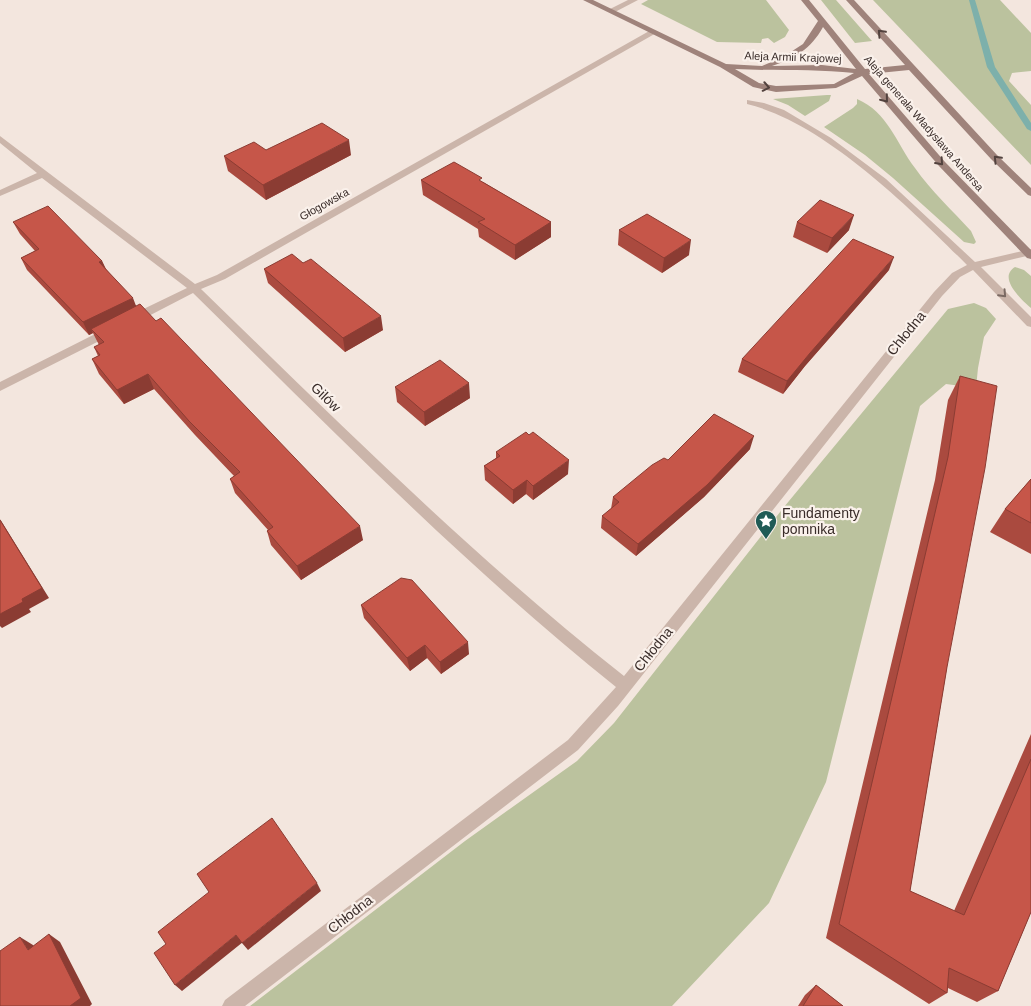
<svg xmlns="http://www.w3.org/2000/svg" width="1031" height="1006" font-family="Helvetica,sans-serif">
  <rect width="100%" height="100%" fill="#f3e6de"/>
  <path fill="#bbc29e" d="M 648,0 L 766,0 L 789,30 L 785,37 L 774,43 L 768,38 L 762,39 L 761,43 L 717,42 L 641,4 Z
    M 821,0 L 836,0 L 872,41 L 855,43 Z
    M 873,0 L 1000,0 L 1031,33 L 1031,71 L 1012,73 L 1009,81 L 1031,105 L 1031,165 Z
    M 827,95 L 831,95 L 829,101 L 805,116 L 788,105 L 773,99 Z
    M 857,99 C 888,112 896,143 915,168 C 931,191 952,210 971,231 L 976,242 L 974,244 L 964,242 L 893,178 L 865,155 L 824,127 L 853,108 L 857,104 Z
    M 1015,267 L 1024,270 L 1031,276 L 1031,308 C 1022,300 997,278 1015,267 Z
    M 974,303 L 986,308 L 996,319 L 984,337 L 978,368 L 976,388 L 946,384 L 920,406 L 826,782 L 769,903 L 672,1006 L 250,1006 L 465,841 L 577,761 L 614,723 L 784,507 L 948,309 Z"/>
  <g fill="none" stroke-linecap="round" stroke-linejoin="round">
    <path fill="#7db0ab" fill-rule="evenodd" d="M 969,0 L 975,0 L 995,67 L 1031,123 L 1031,131 L 1027,129 L 987,67 Z"/>
    <path fill="#cbb5aa" fill-rule="evenodd" d="M 628,0 L 638,0 L 615,12 L 608,10 Z"/>
    <path fill="#cbb5aa" fill-rule="evenodd" d="M 651,30 L 658,32 L 225,279 L 201,289 C 338,422 474,558 624,676 L 934,292 L 952,273 L 967,265 C 911,209 825,123 747,104 L 747,100 L 764,103 L 784,110 L 831,138 L 886,179 L 975,262 L 1031,249 L 1031,255 L 981,267 L 1031,317 L 1031,327 L 1027,326 L 973,270 L 960,277 L 942,296 L 618,706 L 578,750 L 245,1006 L 222,1006 L 225,1000 L 568,740 L 616,687 C 465,566 330,428 193,293 L 137,322 L 129,322 L 128,319 L 129,316 L 187,288 L 42,178 L 0,196 L 0,190 L 37,173 L 0,143 L 0,136 L 195,284 L 217,275 Z
      M 109,327 L 113,328 L 114,331 L 113,334 L 0,391 L 0,382 Z"/>
    <path fill="#9f837b" fill-rule="evenodd" d="M 583,0 L 593,0 L 726,64 L 762,66 L 783,57 L 803,44 L 818,21 L 801,0 L 809,0 L 865,69 L 905,65 L 846,0 L 854,0 L 997,155 L 1031,188 L 1031,196 L 1028,195 L 991,159 L 909,70 L 869,74 L 945,162 L 1031,250 L 1031,259 L 1027,258 L 939,166 L 862,76 L 836,88 L 776,92 L 753,87 L 720,67 ZM 823,27 L 856,69 L 822,65 L 772,66 C 795,58 811,49 823,27 ZM 735,69 C 775,71 815,69 854,73 L 834,84 L 776,86 L 759,83 Z"/>
  </g>
  <path fill="#aa4a3f" d="M 266,150 L 351,155 L 266,200 L 228,171 L 224,156 Z
    M 421,180 L 483,182 L 551,222 L 551,237 L 515,260 L 479,237 L 478,229 L 423,195 Z
    M 13,222 L 102,261 L 106,269 L 136,306 L 363,540 L 301,580 L 271,545 L 267,531 L 268,530 L 235,493 L 230,479 L 234,476 L 195,435 L 154,389 L 124,404 L 99,374 L 92,359 L 98,356 L 94,347 L 99,345 L 93,333 L 89,335 L 27,270 L 21,258 L 35,251 L 20,234 Z
    M 797,222 L 849,230 L 827,253 L 793,237 Z
    M 619,230 L 689,255 L 662,273 L 618,245 Z
    M 303,263 L 383,330 L 345,352 L 268,283 L 264,269 Z
    M 889,270 L 805,366 L 783,394 L 738,372 L 742,359 Z
    M 960,376 L 947,667 L 910,891 L 954,911 L 1031,734 L 1031,912 L 998,991 L 977,1002 L 948,988 L 947,993 L 929,1004 L 826,938 L 935,480 L 948,400 Z
    M 395,387 L 470,398 L 425,426 L 397,402 Z
    M 750,449 L 704,497 L 636,556 L 601,528 L 602,516 L 611,509 L 613,497 L 668,460 Z
    M 496,452 L 568,474 L 533,500 L 526,494 L 513,504 L 485,480 L 484,466 L 496,458 Z
    M 1031,479 L 1031,554 L 990,532 L 1005,509 Z
    M 361,605 L 469,654 L 441,674 L 427,658 L 410,671 L 364,618 Z
    M 816,985 L 843,1006 L 798,1006 L 805,995 Z"/>
  <path fill="#8b3c33" d="M 349,140 L 351,155 L 266,200 L 263,185 Z
    M 854,215 L 849,230 L 827,253 L 832,238 Z
    M 551,222 L 551,237 L 515,260 L 515,245 Z
    M 691,240 L 689,255 L 662,273 L 664,258 Z
    M 894,257 L 889,270 L 805,366 L 783,394 L 787,381 L 810,353 Z
    M 102,261 L 108,274 L 99,262 Z
    M 133,298 L 138,311 L 91,329 L 93,333 L 89,335 L 83,322 Z
    M 381,316 L 383,330 L 345,352 L 343,338 Z
    M 148,374 L 154,389 L 124,404 L 117,390 Z
    M 469,383 L 470,398 L 425,426 L 424,412 Z
    M 754,436 L 750,449 L 704,497 L 636,556 L 638,544 Z
    M 569,460 L 568,474 L 533,500 L 533,486 Z
    M 527,480 L 526,494 L 513,504 L 513,490 Z
    M 0,519 L 49,598 L 29,609 L 31,612 L 2,628 L 0,626 L 0,614 L 22,599 Z
    M 360,526 L 363,540 L 301,580 L 297,566 Z
    M 468,642 L 469,654 L 441,674 L 440,662 Z
    M 425,645 L 427,658 L 410,671 L 407,658 Z
    M 317,883 L 321,891 L 248,950 L 242,943 Z
    M 49,934 L 60,942 L 92,1004 L 90,1006 L 70,1006 Z
    M 236,935 L 243,942 L 182,991 L 175,985 Z
    M 20,937 L 33,945 L 40,958 L 28,950 Z"/>
  <path fill="#c65649" stroke="#8b3c33" d="M 322,123 L 349,140 L 263,185 L 224,156 L 254,142 L 266,150 Z
    M 454,162 L 482,178 L 479,180 L 551,222 L 515,245 L 478,222 L 485,219 L 421,180 Z
    M 820,200 L 854,215 L 832,238 L 797,222 Z
    M 48,206 L 102,261 L 99,262 L 133,298 L 83,322 L 21,258 L 39,249 L 13,222 Z
    M 647,214 L 691,240 L 664,258 L 619,230 Z
    M 853,239 L 894,257 L 810,353 L 787,381 L 742,359 Z
    M 292,254 L 303,263 L 311,259 L 381,316 L 343,338 L 264,269 Z
    M 140,304 L 156,321 L 161,318 L 360,526 L 297,566 L 267,531 L 273,527 L 230,479 L 240,472 L 189,421 L 148,374 L 117,390 L 92,359 L 100,355 L 94,347 L 104,342 L 91,329 Z
    M 440,360 L 469,383 L 424,412 L 395,387 Z
    M 960,376 L 997,386 L 985,468 L 947,667 L 910,891 L 964,915 L 1031,759 L 1031,912 L 998,991 L 949,968 L 947,993 L 839,924 L 948,457 Z
    M 714,414 L 754,436 L 707,485 L 638,544 L 602,516 L 619,502 L 613,497 L 652,465 L 664,458 L 668,460 Z
    M 526,432 L 529,435 L 533,432 L 569,460 L 533,486 L 527,480 L 513,490 L 484,466 L 500,456 L 496,452 Z
    M 1031,479 L 1031,523 L 1005,509 Z
    M 0,520 L 42,588 L 22,599 L 23,602 L 0,614 Z
    M 401,578 L 412,580 L 468,642 L 440,662 L 425,645 L 407,658 L 361,605 Z
    M 272,818 L 317,883 L 242,943 L 236,935 L 175,985 L 154,953 L 166,944 L 158,932 L 209,892 L 197,874 Z
    M 49,934 L 81,998 L 70,1006 L 0,1006 L 0,951 L 20,937 L 28,950 Z
    M 816,985 L 843,1006 L 803,1006 Z"/>
  <defs><path id="oneway-chevron" d="M-2-3.5L2.5 0L-2 3.5" fill="none" stroke-width="1.6" stroke-linecap="round" stroke-linejoin="round" transform="scale(1.25)"/></defs>
  <g stroke="#52423e">
    <use href="#oneway-chevron" transform="translate(881 33) rotate(-133)"/>
    <use href="#oneway-chevron" transform="translate(766 87) rotate(11)"/>
    <use href="#oneway-chevron" transform="translate(885 99) rotate(51)"/>
    <use href="#oneway-chevron" transform="translate(997 159) rotate(-134)"/>
    <use href="#oneway-chevron" transform="translate(940 162) rotate(48)"/>
  </g>
  <use stroke="#7b6a63" href="#oneway-chevron" transform="translate(1003 294) rotate(47)"/>
  <defs>
    <g id="sight-pin" transform="scale(1.125)"><path d="M0 17L-7.5 6A9.5 9.5 0 1 1 7.5 6Z" fill="#1f5b56" stroke="#faf1eb"/><path d="M0-6L1.8-2.2L6-1.7L2.9 1.2L3.7 5.4L0 3.3L-3.7 5.4L-2.9 1.2L-6-1.7L-1.8-2.2Z" fill="#fff"/></g>
  </defs>
  <g fill-rule="evenodd">
    <use href="#sight-pin" x="766" y="521"/>
  </g>
  <g text-anchor="middle" stroke-width="4.5" stroke-linejoin="round" paint-order="stroke">
    <g font-size="11" fill="#392c29" stroke="#faf1eb">
      <text transform="translate(793 57) rotate(2)" y="4">Aleja Armii Krajowej</text>
      <text transform="translate(924 123) rotate(49)" y="4">Aleja generała Władysława Andersa</text>
      <text transform="translate(324 204) rotate(-29)" y="4">Głogowska</text>
    </g>
    <g font-size="14" fill="#392c29" stroke="#faf1eb">
      <text transform="translate(906 333) rotate(-51)" y="5">Chłodna</text>
      <text transform="translate(326 397) rotate(44)" y="5">Gilów</text>
      <text transform="translate(653 649) rotate(-51)" y="5">Chłodna</text>
      <text transform="translate(350 914) rotate(-38)" y="5">Chłodna</text>
    </g>
    <g font-size="14" fill="#392c29" stroke="#faf1eb" text-anchor="start">
      <text x="782" y="518">Fundamenty<tspan x="782" dy="16">pomnika</tspan></text>
    </g>
  </g>
</svg>
